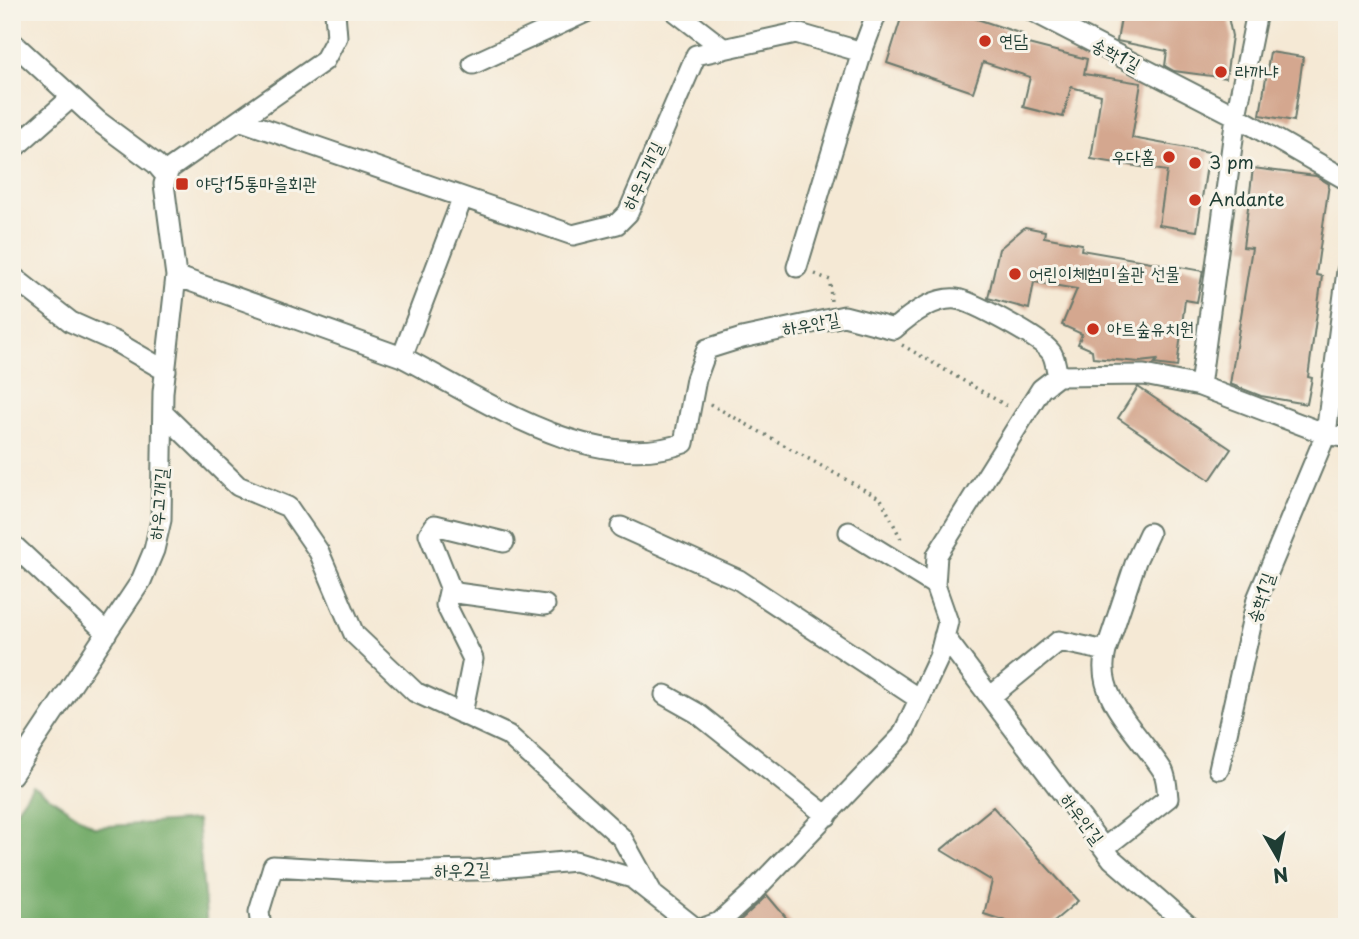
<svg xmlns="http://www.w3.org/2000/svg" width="1359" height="939" font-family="'Playpen Sans','Poor Story',sans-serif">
  <rect width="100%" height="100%" fill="#f7f3e8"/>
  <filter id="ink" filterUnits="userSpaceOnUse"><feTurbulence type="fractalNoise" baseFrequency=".0143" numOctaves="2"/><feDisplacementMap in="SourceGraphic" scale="14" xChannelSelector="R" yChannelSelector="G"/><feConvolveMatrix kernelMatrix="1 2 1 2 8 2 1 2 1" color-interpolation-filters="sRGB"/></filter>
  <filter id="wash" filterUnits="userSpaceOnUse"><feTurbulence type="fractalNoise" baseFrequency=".00686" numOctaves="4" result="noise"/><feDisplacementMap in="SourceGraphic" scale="28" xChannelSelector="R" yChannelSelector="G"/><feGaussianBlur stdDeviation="1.57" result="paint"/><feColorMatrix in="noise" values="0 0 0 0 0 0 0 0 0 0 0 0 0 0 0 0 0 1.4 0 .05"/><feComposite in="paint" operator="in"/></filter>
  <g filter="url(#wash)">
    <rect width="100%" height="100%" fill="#f5e9d5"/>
    <path fill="#72aa67" stroke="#48744e" stroke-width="2" d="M 33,786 L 95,827 L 197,820 L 207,927 L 12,927 L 12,816 Z"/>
    <g id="blocks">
      <path fill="#d4a78f" d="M 903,12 L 956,12 L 1022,34 L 1020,42 L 1087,59 L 1084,74 L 1141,83 L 1132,138 L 1209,152 L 1197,231 L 1159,225 L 1167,171 L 1091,159 L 1101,95 L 1071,87 L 1063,117 L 1023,107 L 1030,77 L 983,62 L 973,92 L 887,63 Z
        M 1122,12 L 1227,12 L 1232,36 L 1226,78 L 1174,71 L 1165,66 L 1167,51 L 1117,41 Z
        M 1270,52 L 1303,57 L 1294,121 L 1260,115 Z
        M 1253,168 L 1316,176 L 1329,184 L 1316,275 L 1322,276 L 1308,377 L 1312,378 L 1307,404 L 1261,396 L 1230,384 L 1252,248 L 1243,247 Z
        M 1025,227 L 1045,231 L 1044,237 L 1082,244 L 1081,250 L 1203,271 L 1197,302 L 1185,300 L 1177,367 L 1154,364 L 1157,360 L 1139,362 L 1093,358 L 1092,350 L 1078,344 L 1082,334 L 1062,325 L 1077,289 L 1034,282 L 1029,309 L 988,298 L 999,249 Z
        M 1138,387 L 1231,449 L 1210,480 L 1118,418 Z
        M 993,807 L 1078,901 L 1047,927 L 1024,927 L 984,914 L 992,881 L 941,850 Z
        M 767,895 L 794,927 L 733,927 L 761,901 Z"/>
    </g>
  </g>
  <g filter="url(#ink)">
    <use href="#blocks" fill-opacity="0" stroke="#6a796c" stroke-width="2"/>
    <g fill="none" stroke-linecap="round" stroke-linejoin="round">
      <g stroke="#6a796c" stroke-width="23">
        <path id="minor" d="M 676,12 L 724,49
          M 1034,12 L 1236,116 L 1347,180
          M 12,42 L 98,121 L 156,164 L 167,177
          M 473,64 L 586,12
          M 239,120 L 573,235 L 617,224 L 628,213 L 696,55 L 796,33 L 862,52 L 877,12
          M 12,150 L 72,97
          M 797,267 L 862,52
          M 12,276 L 71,322 L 116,342 L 166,371
          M 176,276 L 402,357 L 462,199
          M 402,357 C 481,398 593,476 684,443 L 696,379 L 707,349 L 742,338 L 844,316 L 894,329 C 910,315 934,297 956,299 C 972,301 1040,338 1050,351 C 1055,356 1056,369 1058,376 L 1041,389 L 937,555 L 935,585 L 948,622 L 939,657 L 902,736 L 753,892 L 720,922 L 706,927
          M 1058,376 L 1144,375 L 1200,386 L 1326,434 L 1347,438
          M 1200,386 L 1236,116 L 1257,12
          M 163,413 L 238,486 L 288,507 L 319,552 L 354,634 L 415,692 L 508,735 L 622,838 L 653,894
          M 621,527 L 739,580 L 919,699
          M 849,532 L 935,585
          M 12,544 L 107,633
          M 449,592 L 545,605
          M 944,636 L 1112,859 L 1190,927
          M 665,695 L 697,713 L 827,816
          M 990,697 L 1059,641 L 1106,651 L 1136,561 L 1149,533
          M 462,714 L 473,659 L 446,605 L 450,587 L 429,534 L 435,525 L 504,542
          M 1219,769 L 1257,599 L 1326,434 L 1347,271
          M 12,775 L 141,581 L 154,550 L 161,520 L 163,392 L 176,276 L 164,184 L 169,169 L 324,61 L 337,37 L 335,12
          M 1104,848 L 1168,798 C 1167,790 1167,779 1163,771 C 1140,734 1093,698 1106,651
          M 261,927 L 259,912 L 273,866 L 377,872 L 477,870 L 575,861 L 632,878 L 694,927"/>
      </g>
      <path stroke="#6a796c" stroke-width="3.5" stroke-dasharray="2 5" stroke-linecap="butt" d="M 815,274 L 830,280 L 831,302
        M 902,345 L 1007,406
        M 710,404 L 881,499 L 903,543"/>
      <use href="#minor" stroke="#fff" stroke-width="19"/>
    </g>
  </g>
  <g fill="#c8321e" stroke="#f7f3e8" stroke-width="2.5">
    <circle cx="985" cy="41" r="7"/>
    <circle cx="1221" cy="72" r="7"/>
    <circle cx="1169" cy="157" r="7"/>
    <circle cx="1195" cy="163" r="7"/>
    <rect x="175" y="177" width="14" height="14" rx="3.5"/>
    <circle cx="1195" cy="200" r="7"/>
    <circle cx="1015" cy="274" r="7"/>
    <circle cx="1093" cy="329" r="7"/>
  </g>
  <g text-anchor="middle" stroke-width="6" stroke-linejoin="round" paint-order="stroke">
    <g font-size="18" fill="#1f3d34" stroke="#f7f3e8" text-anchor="start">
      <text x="999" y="47">연담</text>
      <text x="1235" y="78">라까냐</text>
      <text x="1155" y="163" text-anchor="end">우다홈</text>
      <text x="1209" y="169">3 pm</text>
      <text x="196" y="190">야당15통마을회관</text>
      <text x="1209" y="206">Andante</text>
      <text x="1029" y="280">어린이체험미술관 선물</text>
      <text x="1107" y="335">아트숲유치원</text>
    </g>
    <g font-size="18" fill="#1f3d34" stroke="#f7f3e8">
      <text transform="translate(1116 55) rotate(27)" y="6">송학1길</text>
      <text transform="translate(643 176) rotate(-65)" y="6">하우고개길</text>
      <text transform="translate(811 324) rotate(-11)" y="6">하우안길</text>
      <text transform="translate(159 504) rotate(-85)" y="6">하우고개길</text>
      <text transform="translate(1261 598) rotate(-72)" y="6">송학1길</text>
      <text transform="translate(1082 819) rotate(53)" y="6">하우안길</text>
      <text transform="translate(462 870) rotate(-2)" y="6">하우2길</text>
    </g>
  </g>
  <rect width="1359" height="939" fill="none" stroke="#f7f3e8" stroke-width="42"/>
  <g transform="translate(1278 858) rotate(171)" stroke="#f7f3e8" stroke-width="5" paint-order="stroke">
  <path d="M0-5L12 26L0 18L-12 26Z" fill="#1f3d34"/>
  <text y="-10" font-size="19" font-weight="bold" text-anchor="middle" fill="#1f3d34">N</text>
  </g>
</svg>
